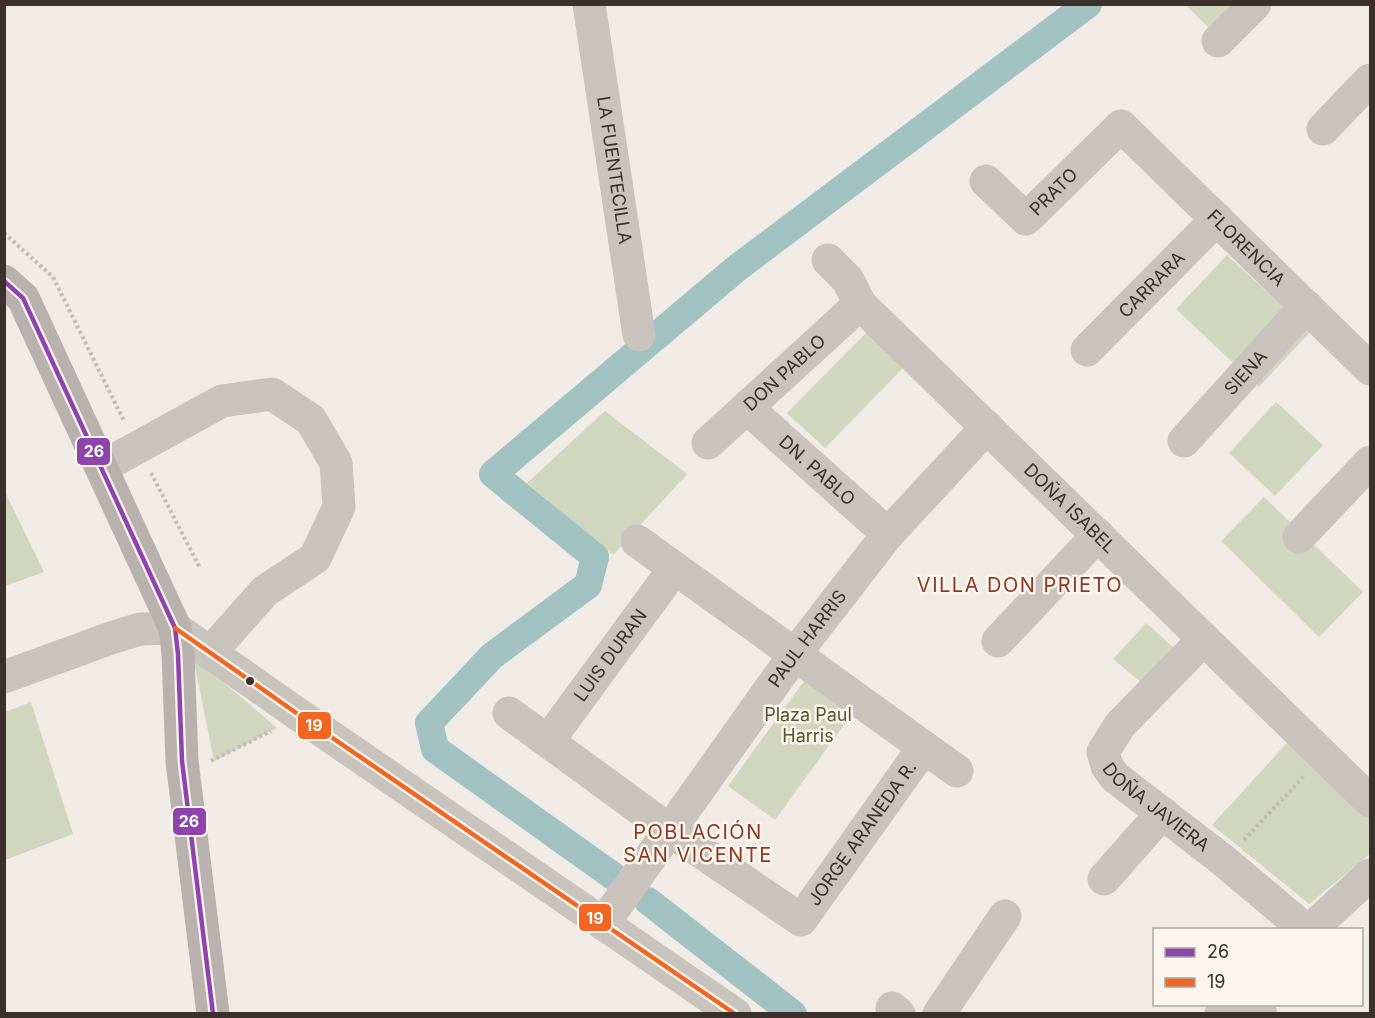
<svg xmlns="http://www.w3.org/2000/svg" width="1375" height="1018" font-family="Inter,sans-serif">
  <rect width="100%" height="100%" fill="#f0ebe5"/>
  <path fill="#d1d6bf" d="M 1186,5 L 1245,5 L 1213,32 Z
    M 1227,255 L 1310,332 L 1259,387 L 1176,309 Z
    M 868,331 L 905,366 L 825,448 L 787,413 Z
    M 1276,402 L 1323,445 L 1275,496 L 1229,453 Z
    M 605,411 L 687,474 L 613,555 L 527,483 Z
    M 5,492 L 44,572 L 5,586 L 4,586 Z
    M 1264,497 L 1363,592 L 1319,637 L 1221,541 Z
    M 1146,623 L 1189,661 L 1155,694 L 1113,659 Z
    M 193,656 L 277,728 L 214,761 Z
    M 807,677 L 854,711 L 775,820 L 728,786 Z
    M 31,702 L 73,834 L 5,860 L 5,712 Z
    M 1287,743 L 1370,816 L 1370,854 L 1309,904 L 1212,825 Z"/>
  <g fill="none" stroke-linecap="round" stroke-linejoin="round">
    <path stroke="#a1c2c1" stroke-width="28" d="M 613,876 L 435,749 L 429,723 L 492,656 L 588,585 L 595,557 L 493,474 L 737,268 L 1088,4
      M 648,901 L 793,1014"/>
    <path stroke="#c2bbb6" stroke-width="4" stroke-dasharray="3 3" stroke-linecap="butt" d="M 4,233 L 53,277 L 124,421
      M 151,473 L 200,568
      M 211,761 L 271,731
      M 1244,840 L 1305,775"/>
    <g stroke="#c9c3be" stroke-width="33">
      <path id="s1" d="M 589,4 L 639,335"/>
      <path d="M 1218,41 L 1255,4"/>
      <path d="M 1323,129 L 1370,80"/>
      <path id="s2" d="M 986,181 L 1026,219 L 1121,126 L 1370,369"/>
      <path id="s3" d="M 828,260 L 848,280 L 860,304 L 1370,801"/>
      <path id="s4" d="M 1087,350 L 1217,219"/>
      <path id="s5" d="M 747,408 L 888,534"/>
      <path id="s6" d="M 1184,441 L 1306,306"/>
      <path id="s7" d="M 708,443 L 860,304"/>
      <path d="M 102,467 L 222,401 L 272,394 L 311,420 L 336,463 L 339,507 L 315,558 L 265,591 L 210,653"/>
      <path d="M 1299,537 L 1370,462"/>
      <path d="M 637,541 L 957,771"/>
      <path id="s8" d="M 1204,639 L 1120,725 L 1103,752 L 1107,766 L 1115,777 L 1224,861 L 1306,930"/>
      <path d="M 998,641 L 1098,535"/>
      <path d="M 4,677 L 111,638 L 140,629 L 175,628 L 302,717 L 735,1014"/>
      <path id="s9" d="M 509,713 L 669,830 L 801,920 L 924,747"/>
      <path id="s10" d="M 548,741 L 674,569"/>
      <path d="M 1104,879 L 1162,813"/>
      <path id="s11" d="M 603,924 L 795,654 L 888,534 L 987,427"/>
      <path d="M 1310,930 L 1370,875"/>
      <path d="M 1250,1004 L 1261,1014"/>
      <path d="M 892,1008 L 899,1014"/>
      <path d="M 939,1014 L 1005,916"/>
      <path d="M 1221,1014 L 1230,1004"/>
    </g>
    <path stroke="#b8b1ad" stroke-width="33" d="M 4,281 L 23,298 L 175,628 L 178,654 L 182,761 L 213,1014"/>
    <g stroke="#fbf5ee" stroke-width="9">
      <path id="bus-1" d="M 4,281 L 23,298 L 175,628 L 178,654 L 182,761 L 213,1014"/>
    </g>
    <g stroke="#fbf5ee" stroke-width="9">
      <path id="bus-2" d="M 175,628 L 302,717 L 735,1014"/>
    </g>
    <use href="#bus-1" stroke="#8e44ad" stroke-width="4.5"/>
    <use href="#bus-2" stroke="#f26522" stroke-width="4.5"/>
  </g>
  <circle fill="#3b302b" stroke="#fbf5ee" stroke-width="2" cx="250" cy="681" r="5"/>
  <g text-anchor="middle" stroke-width="5" stroke-linejoin="round" paint-order="stroke">
    <g font-size="18" fill="#3b302b" stroke="#fbf5ee">
      <text dy="6" stroke="none"><textPath href="#s1" startOffset="168">LA FUENTECILLA</textPath></text>
      <text dy="6" stroke="none"><textPath href="#s2" startOffset="94">PRATO</textPath></text>
      <text dy="6" stroke="none"><textPath href="#s2" startOffset="363">FLORENCIA</textPath></text>
      <text dy="6" stroke="none"><textPath href="#s4" startOffset="92">CARRARA</textPath></text>
      <text dy="6" stroke="none"><textPath href="#s7" startOffset="104">DON PABLO</textPath></text>
      <text dy="6" stroke="none"><textPath href="#s6" startOffset="92">SIENA</textPath></text>
      <text dy="6" stroke="none"><textPath href="#s5" startOffset="94">DN. PABLO</textPath></text>
      <text dy="6" stroke="none"><textPath href="#s3" startOffset="348">DOÑA ISABEL</textPath></text>
      <text dy="6" stroke="none"><textPath href="#s11" startOffset="351">PAUL HARRIS</textPath></text>
      <text dy="6" stroke="none"><textPath href="#s10" startOffset="106">LUIS DURAN</textPath></text>
      <text dy="6" stroke="none"><textPath href="#s8" startOffset="231">DOÑA JAVIERA</textPath></text>
      <text dy="6" stroke="none"><textPath href="#s9" startOffset="464">JORGE ARANEDA R.</textPath></text>
    </g>
    <g font-size="18" fill="#4a5a2e" stroke="#fbf5ee">
      <text x="808" y="721">Plaza Paul<tspan x="808" dy="21">Harris</tspan></text>
    </g>
    <g font-size="20" letter-spacing="1.5" fill="#8c3b22" stroke="#fbf5ee">
      <text x="1020" y="592">VILLA DON PRIETO</text>
      <text x="698" y="839">POBLACIÓN<tspan x="698" dy="23">SAN VICENTE</tspan></text>
    </g>
  </g>
  <g stroke="#fbf5ee" stroke-width="2">
    <rect x="76" y="437" width="35" height="29" rx="6" fill="#8e44ad"/>
    <rect x="297" y="711" width="35" height="29" rx="6" fill="#f26522"/>
    <rect x="172" y="807" width="35" height="29" rx="6" fill="#8e44ad"/>
    <rect x="578" y="903" width="34" height="29" rx="6" fill="#f26522"/>
  </g>
  <g font-size="16" text-anchor="middle" font-weight="bold" fill="#fff">
    <text x="94" y="457">26</text>
    <text x="314" y="731">19</text>
    <text x="189" y="827">26</text>
    <text x="595" y="924">19</text>
  </g>
  <rect width="1375" height="1018" fill="none" stroke="#3b302b" stroke-width="12"/>
  <rect x="1153" y="928" width="210" height="78" fill="#fbf5ee" stroke="#aea6a0" stroke-width="1.5"/>
  <rect x="1165" y="948" width="30" height="9" fill="#8e44ad" stroke="#aea6a0" stroke-width="1.5"/>
  <text x="1207" y="958" font-size="18" fill="#3b302b">26</text>
  <rect x="1165" y="978" width="30" height="9" fill="#f26522" stroke="#aea6a0" stroke-width="1.5"/>
  <text x="1207" y="988" font-size="18" fill="#3b302b">19</text>
</svg>
